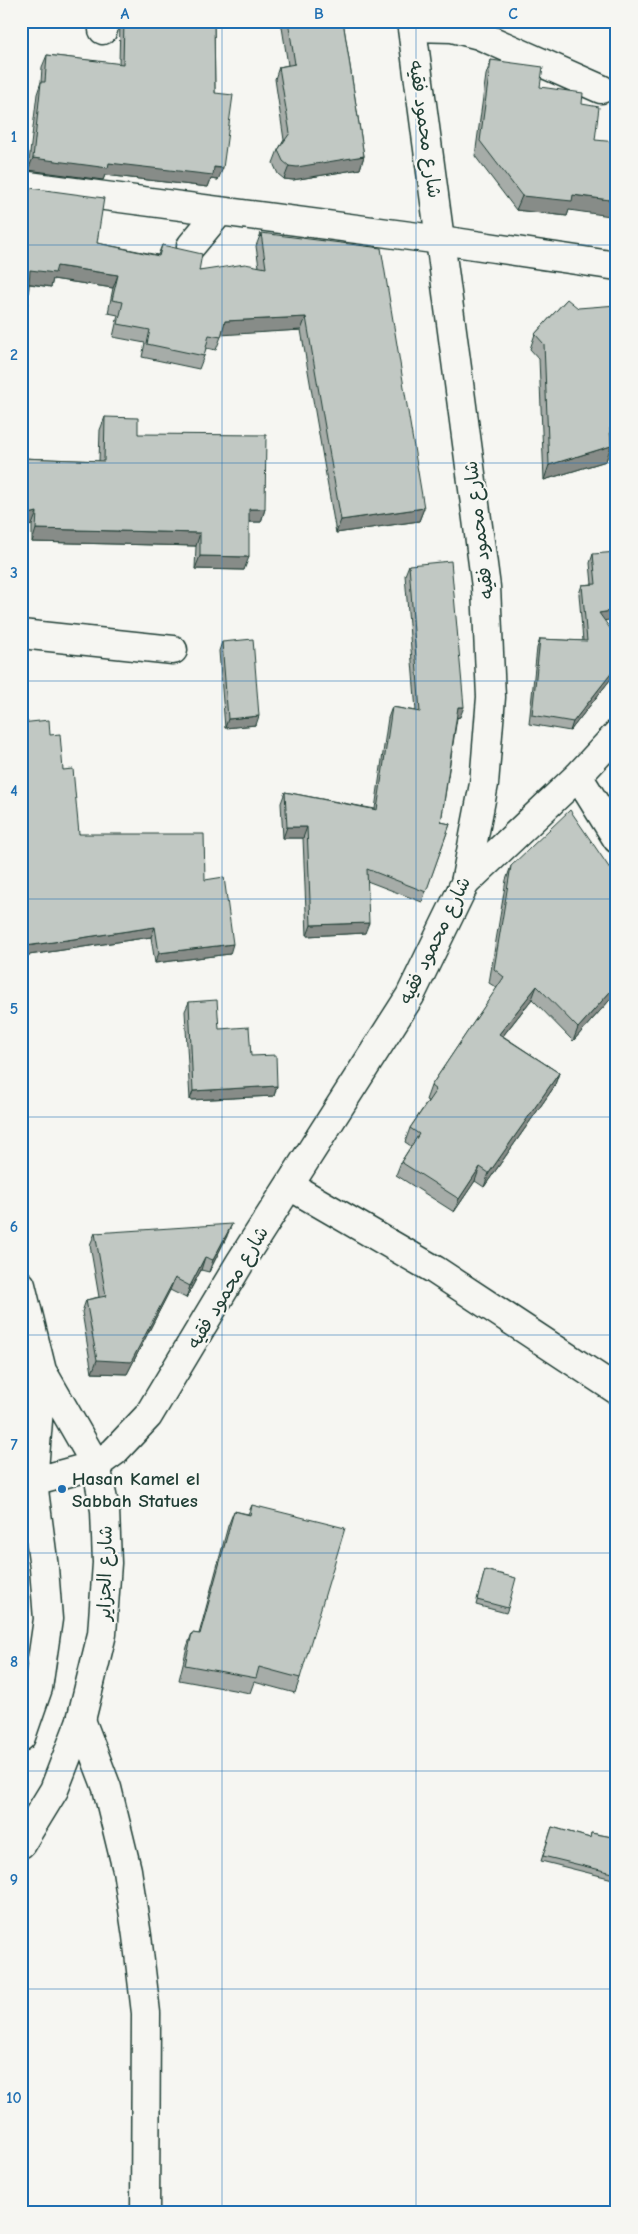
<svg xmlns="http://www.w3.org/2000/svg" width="638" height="2234" font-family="'Comic Neue','Playpen Sans Arabic',sans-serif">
  <rect width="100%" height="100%" fill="#f6f6f2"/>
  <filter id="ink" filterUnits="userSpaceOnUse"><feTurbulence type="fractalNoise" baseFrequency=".02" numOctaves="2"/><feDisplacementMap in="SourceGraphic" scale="10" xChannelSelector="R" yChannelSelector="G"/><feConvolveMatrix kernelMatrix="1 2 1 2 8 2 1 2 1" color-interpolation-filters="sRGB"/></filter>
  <g filter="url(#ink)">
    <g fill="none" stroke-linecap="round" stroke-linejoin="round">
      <g stroke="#1f3d34" stroke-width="31">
        <path id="minor" d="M 412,27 L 452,28 L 479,35 L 601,89
          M 103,30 L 105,21
          M 21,185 L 441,240 L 617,266
          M 191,246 L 220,211
          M 21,634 L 173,650
          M 578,776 L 617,839
          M 465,883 L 578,776 L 617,734
          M 290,1186 L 435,1270 L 617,1390
          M 81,1720 L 107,1788 L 127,1870 L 137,1936 L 146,2013 L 145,2213"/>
      </g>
      <g stroke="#1f3d34" stroke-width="31">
        <path id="major" d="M 21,1285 L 42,1371 L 96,1465 L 105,1510 L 107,1563 L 102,1634 L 81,1720 L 54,1790 L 21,1844
          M 33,1482 L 96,1465 L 114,1452 L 148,1416 L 241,1261 L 410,996 L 465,883 L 484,784 L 491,697 L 486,587 L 411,21
          M 21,1737 L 38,1688 L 48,1619 L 44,1568 L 33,1482 L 42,1371"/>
      </g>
      <use href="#minor" stroke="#f6f6f2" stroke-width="28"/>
      <use href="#major" stroke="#f6f6f2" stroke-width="28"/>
    </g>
    <path fill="#a6aca8" stroke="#1f3d34" d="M 120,21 L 214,21 L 215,93 L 218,180 L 211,179 L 208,187 L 105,175 L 103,180 L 28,170 L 37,94 L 41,82 L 42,67 L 47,55 L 119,64 Z
      M 281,21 L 343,21 L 364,156 L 360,169 L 293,180 L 284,179 L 278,174 L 273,163 L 278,150 L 284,140 L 275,79 L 279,67 L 288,65 Z
      M 491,60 L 540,87 L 569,210 L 567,216 L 516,210 L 475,156 L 486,75 Z
      M 30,188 L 97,243 L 158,255 L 162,245 L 199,271 L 259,267 L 256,246 L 261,233 L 424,508 L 419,521 L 336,533 L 301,330 L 222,334 L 216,350 L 206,348 L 204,356 L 199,369 L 142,357 L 145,343 L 113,337 L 118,315 L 108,313 L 113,288 L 53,279 L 51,287 L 29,284 L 27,312 L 22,325 L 21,325 L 21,234 L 25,201 Z
      M 567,299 L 611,442 L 611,446 L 606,461 L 544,480 L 539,359 L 530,349 L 535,334 Z
      M 105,417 L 138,434 L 265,509 L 261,522 L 249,522 L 244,570 L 195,569 L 196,546 L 32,542 L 32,525 L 21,458 L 99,461 L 100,430 Z
      M 593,554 L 604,621 L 617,638 L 617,671 L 570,731 L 529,724 L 537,648 L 540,639 L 583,641 L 579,594 L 582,585 L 592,584 L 590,563 Z
      M 409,565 L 460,717 L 457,718 L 441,822 L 450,824 L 422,902 L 367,881 L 365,933 L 307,936 L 303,838 L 283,838 L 281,803 L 285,792 L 375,809 L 388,718 L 392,707 L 416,711 L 405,575 Z
      M 222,642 L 256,725 L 225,728 L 219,651 Z
      M 21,726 L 50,735 L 63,770 L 79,834 L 205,880 L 230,954 L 155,963 L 151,937 L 22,956 L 21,950 Z
      M 617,750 L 617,770 L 611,764 L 615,751 Z
      M 511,866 L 617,992 L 573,1041 L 532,999 L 503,1036 L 559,1073 L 554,1087 L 484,1187 L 475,1181 L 454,1212 L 396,1175 L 401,1162 L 411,1146 L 405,1142 L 410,1128 L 428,1101 L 426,1100 L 431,1086 L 497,988 L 489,983 L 506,880 Z
      M 189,1002 L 219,1029 L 277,1086 L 274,1096 L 190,1100 L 185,1011 Z
      M 95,1233 L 227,1236 L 209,1272 L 201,1270 L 186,1298 L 170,1290 L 127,1374 L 92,1373 L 82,1312 L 86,1300 L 99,1297 L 90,1245 Z
      M 252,1505 L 300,1678 L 295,1693 L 254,1682 L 250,1693 L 179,1680 L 187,1647 L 192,1633 L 199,1634 L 228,1526 L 234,1511 L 248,1514 Z
      M 485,1570 L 508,1608 L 506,1613 L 476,1605 Z
      M 552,1827 L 590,1838 L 591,1833 L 617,1838 L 617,1880 L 541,1861 Z"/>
    <path fill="#878c88" stroke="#1f3d34" d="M 364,156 L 360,169 L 293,180 L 284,179 L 289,166 Z
      M 33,158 L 109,163 L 223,168 L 218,180 L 211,179 L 208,187 L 105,175 L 103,180 L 28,170 Z
      M 573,195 L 617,201 L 617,217 L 569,210 L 567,216 L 516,210 L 522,196 Z
      M 57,266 L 118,275 L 113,288 L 53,279 L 51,287 L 25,283 L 30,270 Z
      M 21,311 L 27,312 L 22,325 L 21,325 Z
      M 306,317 L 301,330 L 220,335 L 225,321 Z
      M 610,428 L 617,428 L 617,442 L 605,443 Z
      M 611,446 L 606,461 L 544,480 L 549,465 Z
      M 424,508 L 419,521 L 336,533 L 341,520 Z
      M 249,509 L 265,509 L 261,522 L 245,522 Z
      M 37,512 L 32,525 L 21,528 L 21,516 Z
      M 36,529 L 200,533 L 196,546 L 32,542 Z
      M 200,556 L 249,557 L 244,570 L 195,569 Z
      M 617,610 L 617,619 L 595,622 L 599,613 Z
      M 617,666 L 617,671 L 570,731 L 573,722 Z
      M 458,707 L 464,707 L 460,717 L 455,718 Z
      M 259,716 L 256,725 L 225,728 L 228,719 Z
      M 287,827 L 307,827 L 303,838 L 283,838 Z
      M 369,923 L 365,933 L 307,936 L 311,925 Z
      M 155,927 L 151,937 L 22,956 L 26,946 Z
      M 233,944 L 230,954 L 155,963 L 159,953 Z
      M 617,984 L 617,992 L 573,1041 L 578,1028 Z
      M 537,986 L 532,999 L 494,1047 L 499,1034 Z
      M 559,1073 L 554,1087 L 484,1187 L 489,1173 Z
      M 277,1086 L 274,1096 L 190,1100 L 193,1091 Z
      M 480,1167 L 475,1181 L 454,1212 L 459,1199 Z
      M 232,1224 L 227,1236 L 209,1272 L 213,1260 Z
      M 205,1257 L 201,1270 L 186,1298 L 190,1286 Z
      M 175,1278 L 170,1290 L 127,1374 L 92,1373 L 97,1360 Z"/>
    <path fill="#c1c8c3" stroke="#1f3d34" d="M 124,21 L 214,21 L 215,93 L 233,95 L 223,168 L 214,167 L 213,175 L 109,163 L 108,168 L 33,158 L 41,82 L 45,82 L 47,55 L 123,64 Z
      M 288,21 L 343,21 L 364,156 L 297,167 L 289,166 L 283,161 L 278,150 L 290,133 L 279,67 L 295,64 Z
      M 491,60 L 543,67 L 540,87 L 583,93 L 582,104 L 599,107 L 595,140 L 617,142 L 617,201 L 573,195 L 572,201 L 522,196 L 480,141 Z
      M 30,188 L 104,198 L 97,243 L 159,256 L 162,245 L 202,254 L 199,271 L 245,264 L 266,268 L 261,233 L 381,248 L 424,508 L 341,520 L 306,317 L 225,321 L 221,337 L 209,335 L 204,356 L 147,344 L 150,330 L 118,324 L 123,302 L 112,300 L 118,275 L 57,266 L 55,273 L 30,270 L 27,312 L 21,311 L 21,270 L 28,270 L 21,269 L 21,265 Z
      M 567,299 L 578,308 L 617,305 L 617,428 L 610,428 L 611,446 L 549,465 L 544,344 L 535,334 Z
      M 105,417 L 138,418 L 138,434 L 266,435 L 265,509 L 249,509 L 249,557 L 200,556 L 200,533 L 36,529 L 37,512 L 21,516 L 21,458 L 104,461 Z
      M 617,552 L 617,610 L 599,613 L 617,638 L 617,666 L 573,722 L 532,715 L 540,639 L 587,641 L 582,585 L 596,584 L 593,554 Z
      M 451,561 L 464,707 L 458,707 L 441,822 L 450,824 L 426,892 L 367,869 L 369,923 L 311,925 L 307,827 L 287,827 L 285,792 L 377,810 L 392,707 L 420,712 L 409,565 Z
      M 253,639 L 259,716 L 228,719 L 222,642 Z
      M 49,720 L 50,735 L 60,734 L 63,770 L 73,769 L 79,834 L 204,834 L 205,880 L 224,877 L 233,944 L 159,953 L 155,927 L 26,946 L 21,914 L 21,738 L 23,738 L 21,723 Z
      M 570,810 L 617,879 L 617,984 L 578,1028 L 537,986 L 499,1034 L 559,1073 L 489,1173 L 480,1167 L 459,1199 L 401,1162 L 419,1134 L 410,1128 L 436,1090 L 431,1086 L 504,977 L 494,969 L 511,866 Z
      M 217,1000 L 219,1029 L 249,1027 L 251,1056 L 276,1055 L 277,1086 L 193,1091 L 189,1002 Z
      M 232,1224 L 213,1260 L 205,1257 L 190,1286 L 175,1278 L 131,1362 L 97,1360 L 86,1300 L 106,1296 L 95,1233 Z
      M 252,1505 L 345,1528 L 300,1678 L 259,1667 L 256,1678 L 185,1665 L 192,1633 L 200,1634 L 234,1511 L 250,1515 Z
      M 485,1570 L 516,1578 L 508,1608 L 477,1600 Z
      M 552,1827 L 590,1838 L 591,1833 L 617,1838 L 617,1874 L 543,1856 Z"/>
  </g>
  <path fill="none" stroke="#1f6fb2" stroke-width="1" stroke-opacity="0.55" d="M 222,21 L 222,2213M 416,21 L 416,2213M 21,245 L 617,245M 21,463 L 617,463M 21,681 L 617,681M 21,899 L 617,899M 21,1117 L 617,1117M 21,1335 L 617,1335M 21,1553 L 617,1553M 21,1771 L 617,1771M 21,1989 L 617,1989"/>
  <circle fill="#1f6fb2" stroke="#f6f6f2" stroke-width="2" cx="62" cy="1489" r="5"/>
  <g text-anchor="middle" stroke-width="4.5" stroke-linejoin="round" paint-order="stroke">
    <g font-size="19" fill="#1f3d34" stroke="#f6f6f2">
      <text transform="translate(426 129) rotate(82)" y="7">شارع محمود فقيه</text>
      <text transform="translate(478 530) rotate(-97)" y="7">شارع محمود فقيه</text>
      <text transform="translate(434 940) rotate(-64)" y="7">شارع محمود فقيه</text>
      <text transform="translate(227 1287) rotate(-59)" y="7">شارع محمود فقيه</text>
      <text transform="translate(104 1573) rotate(-89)" y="7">شارع الجزاير</text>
    </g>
    <g font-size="19" font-weight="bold" fill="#1f3d34" stroke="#f6f6f2" text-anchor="start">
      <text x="72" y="1485">Hasan Kamel el<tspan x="72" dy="22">Sabbah Statues</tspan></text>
    </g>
  </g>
  <rect width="638" height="2234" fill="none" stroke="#f6f6f2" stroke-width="55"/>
  <rect x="28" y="28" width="582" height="2178" fill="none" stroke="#1f6fb2" stroke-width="2"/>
  <g font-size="16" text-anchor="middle" font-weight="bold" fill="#1f6fb2">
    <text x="125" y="19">A</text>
    <text x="319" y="19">B</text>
    <text x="513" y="19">C</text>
    <text x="14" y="142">1</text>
    <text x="14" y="360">2</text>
    <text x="14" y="578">3</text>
    <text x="14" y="796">4</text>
    <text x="14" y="1014">5</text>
    <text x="14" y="1232">6</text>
    <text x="14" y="1450">7</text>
    <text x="14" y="1667">8</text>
    <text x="14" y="1885">9</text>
    <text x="14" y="2103">10</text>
  </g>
</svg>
